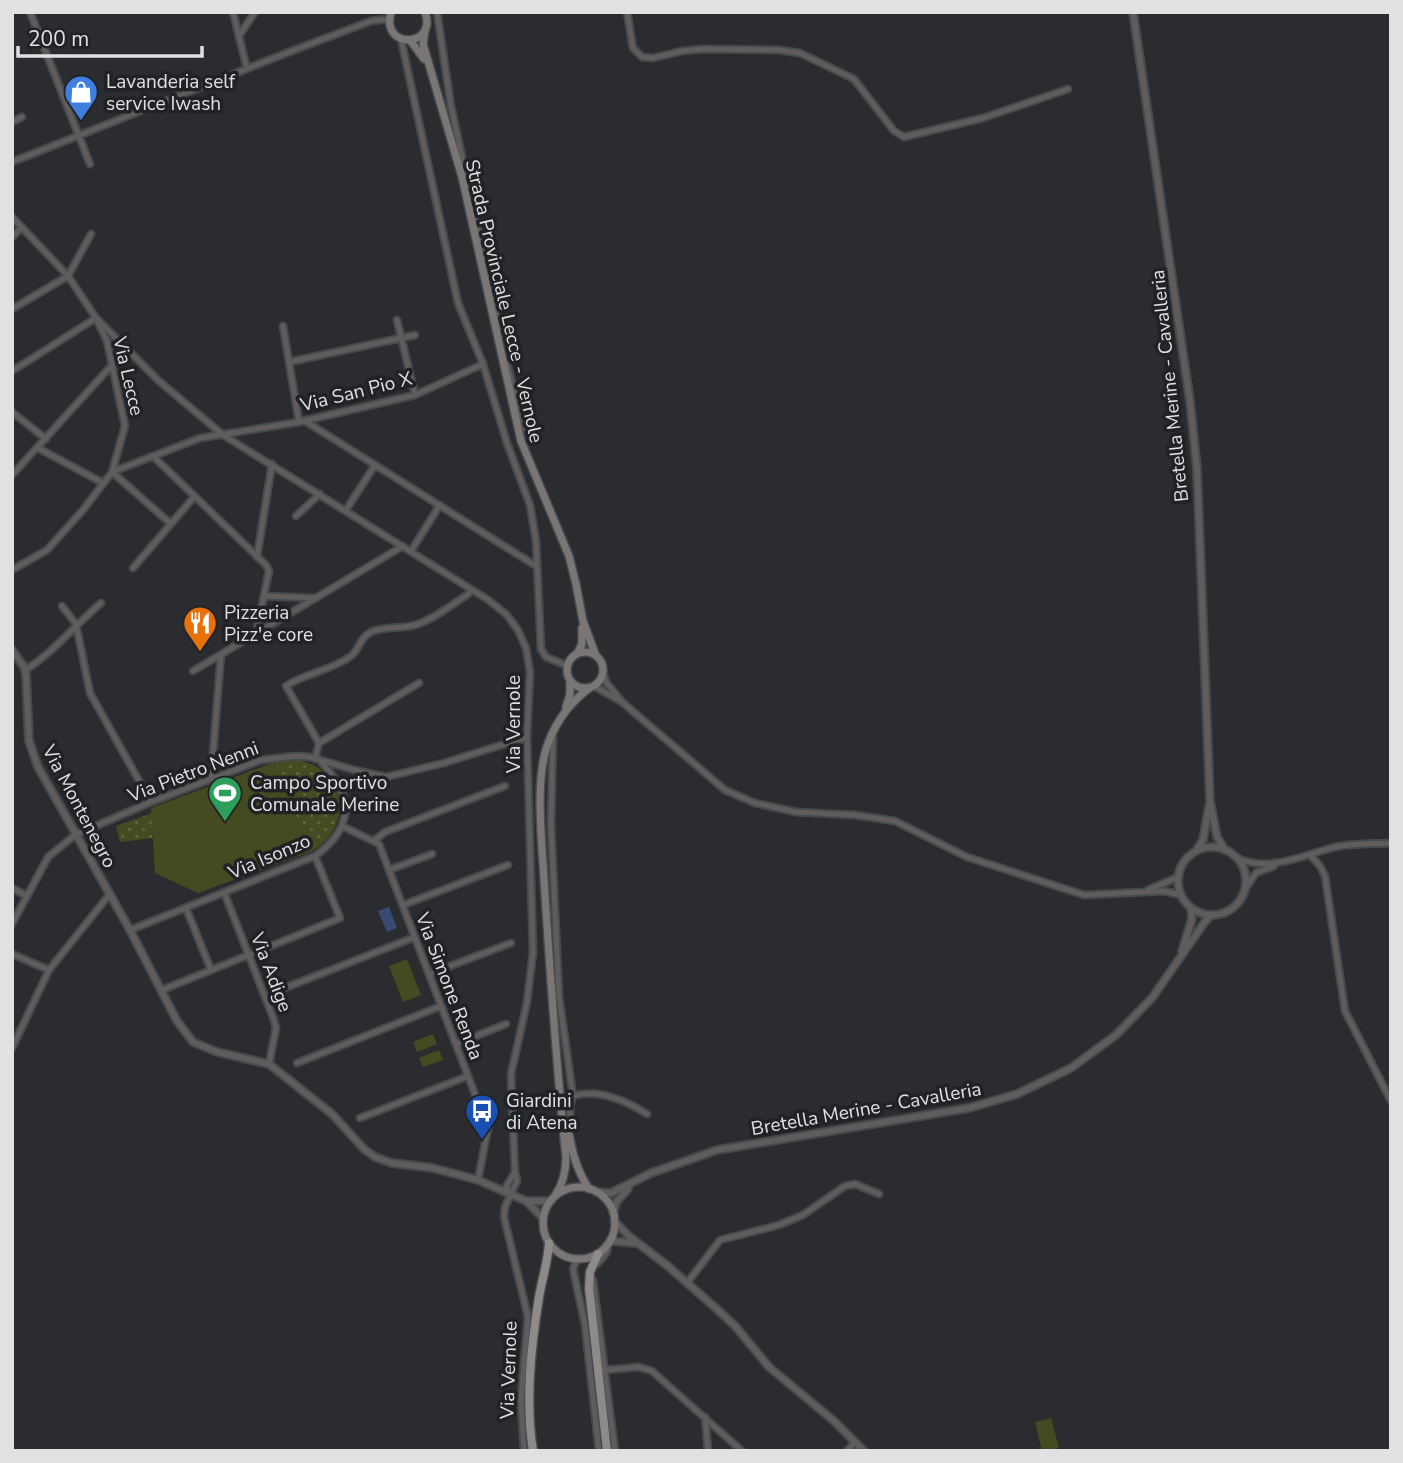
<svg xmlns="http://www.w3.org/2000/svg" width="1403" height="1463" font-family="'Nunito Sans',sans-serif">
  <defs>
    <pattern id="grass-dots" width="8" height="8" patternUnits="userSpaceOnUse" patternTransform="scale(1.75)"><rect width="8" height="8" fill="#454b20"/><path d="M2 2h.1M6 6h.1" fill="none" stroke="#5f6540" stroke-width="1.8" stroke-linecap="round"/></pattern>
  </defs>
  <rect width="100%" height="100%" fill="#2a2c2f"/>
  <path fill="url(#grass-dots)" d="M 285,759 C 343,758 360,825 310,852 L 275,762 Z
    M 152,813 L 153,838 L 120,842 L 116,826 Z"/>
  <path fill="#454b20" d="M 275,762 L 310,852 L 198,893 L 155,873 L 151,808 Z
    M 407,959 L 421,995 L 403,1002 L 389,966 Z
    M 433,1034 L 437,1044 L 417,1052 L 413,1042 Z
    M 439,1050 L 443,1060 L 423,1067 L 419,1058 Z
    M 1051,1418 L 1059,1448 L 1042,1451 L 1035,1422 Z"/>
  <path fill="#374b73" d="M 389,907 L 397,928 L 387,932 L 378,911 Z"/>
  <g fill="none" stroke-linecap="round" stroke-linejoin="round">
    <g stroke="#47494c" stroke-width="9">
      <path id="minor" d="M 30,12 L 90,164
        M 233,12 L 247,69
        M 437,12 L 451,106 L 499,327
        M 627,12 L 633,48 L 642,57 L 653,58 L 682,51 L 704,49 L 779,50 L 800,53 L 854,79 L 894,131 L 904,137 L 983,118 L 1068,89
        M 239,36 L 255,12
        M 401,39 L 458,303 L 483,364
        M 12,122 L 22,117
        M 12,162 L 289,52 L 371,21 L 389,19
        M 12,217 L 68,276 L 96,318 L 107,341 L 125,426 L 112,472 L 83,510 L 47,550 L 12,570
        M 12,237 L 22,227
        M 12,309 L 68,276 L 91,234
        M 397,320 L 415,395
        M 283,326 L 299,422
        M 289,362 L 415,335
        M 507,364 L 519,409 L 528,435
        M 12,371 L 96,318 L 159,381 L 223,435 L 487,599 L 506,614 L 518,630 L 526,648 L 530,672 L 527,737 L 533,952 L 527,1002 L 511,1074 L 515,1172 L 517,1181 L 505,1207 L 504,1217 L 528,1317 L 521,1400 L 524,1451
        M 12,412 L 46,439
        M 305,421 L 536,566
        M 38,448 L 103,483
        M 154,457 L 266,565 L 269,571 L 256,634
        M 12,475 L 112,365
        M 346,510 L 375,465
        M 296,516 L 320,494
        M 171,524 L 112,472 L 200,438 L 299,422 L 415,395 L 483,364 L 507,443 L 530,505 L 536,541 L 541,649 L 546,657 L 568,666
        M 411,551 L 440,505
        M 257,557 L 272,464
        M 133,568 L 194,497
        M 264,596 L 316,598
        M 62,606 L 76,624 L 90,693 L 151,802
        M 25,670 C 54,652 75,625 101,603
        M 193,671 L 403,546
        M 603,672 L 606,682 L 620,699
        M 594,686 L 622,702 L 725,790 L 755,803 L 796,812 L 855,815 L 895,821 L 967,857 L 1084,895 L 1164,891 L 1181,895
        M 553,734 L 551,824 L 559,996 L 573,1096 L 570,1105 L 570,1125
        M 319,743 L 286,686 C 305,673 331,671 351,656 C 360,649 359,638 371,632 C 385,626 401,629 415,625 C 433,620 451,605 467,595 L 471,590
        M 315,759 L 319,743 L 419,683
        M 211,779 L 221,654
        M 342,826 L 379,844 L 488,1128 L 478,1180
        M 375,840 L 385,832 L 505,786
        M 1311,856 L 1320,866 L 1325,876 L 1345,1011 L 1391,1101
        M 1237,858 C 1270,873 1303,855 1335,847 C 1353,843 1372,844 1391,843
        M 389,870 L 432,854
        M 12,888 L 27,896
        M 1245,889 L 1256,873 L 1274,866
        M 1148,890 L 1178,877
        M 224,892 L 274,1020 L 276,1028 L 269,1064
        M 403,905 L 508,865
        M 186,908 L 211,970
        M 12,924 L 48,857 L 75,835 L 151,802 L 261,760 L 296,756 L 310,757 L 358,771 L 386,777 L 444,763 L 527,737
        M 130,930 L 315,856 C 354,828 354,797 322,763
        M 12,954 L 49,970 L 109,895
        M 429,974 L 511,943
        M 282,989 L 415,937
        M 162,990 L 340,918 L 315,856
        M 456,1044 L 506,1024
        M 12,1048 L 49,970
        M 297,1063 L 441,1006
        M 573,1096 C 597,1088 627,1101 647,1114
        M 360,1118 L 468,1076
        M 509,1193 L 506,1187 L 515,1172
        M 577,1259 L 573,1269 L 585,1325 L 599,1451
        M 597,1264 L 607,1252 L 608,1243
        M 593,1280 L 615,1451
        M 687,1283 L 720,1240 L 779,1225 L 803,1215 L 845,1186 L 855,1184 L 879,1194
        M 604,1370 L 639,1367 L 652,1371 L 742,1451
        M 705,1417 L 708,1451
        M 847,1451 L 855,1442"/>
    </g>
    <g stroke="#47494c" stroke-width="10">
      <path id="tertiary" d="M 1133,12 L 1190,401 L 1197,469 L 1210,801 L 1217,837 L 1225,850
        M 12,650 L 24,667 L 26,674 L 29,741 L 38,767 L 130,930 L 177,1021 L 193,1042 L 217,1052 L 269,1064 L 332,1114 L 364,1149 L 375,1157 L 392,1163 L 433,1168 L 478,1180 L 526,1201 L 543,1218
        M1178 881a34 34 0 1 1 68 0a34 34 0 1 1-68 0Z
        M 1196,851 L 1203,840 L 1209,806
        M 1182,951 L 1192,919 L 1191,908
        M 596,1192 L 611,1193 L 651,1173 L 717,1150 L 969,1108 L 1017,1094 L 1071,1068 L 1116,1035 L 1152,998 L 1204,923 L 1211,915
        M 528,1201 L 551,1201
        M 613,1213 L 617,1201 L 628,1189
        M 614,1221 L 630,1237 L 669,1267 L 718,1310 L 736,1327 L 769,1367 L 834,1421 L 864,1451
        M 610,1241 L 635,1243"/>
    </g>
    <g stroke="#47494c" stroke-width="10">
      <path id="secondary" d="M 391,12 C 380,50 438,48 425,12
        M 425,31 L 423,44 L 462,177 L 521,441 L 569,556 L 576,584 L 583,621 L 596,656
        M 410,40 L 424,59
        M567 670a18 18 0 1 1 36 0a18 18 0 1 1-36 0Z
        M 577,654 L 582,644 L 582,628
        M 566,707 L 570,694 L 570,680
        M 567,1122 C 571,1147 575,1168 589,1189
        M543 1223a36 36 0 1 1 72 0a36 36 0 1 1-72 0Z
        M 555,1196 C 563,1184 566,1171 566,1157 C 556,1065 550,972 544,879 C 542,841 534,776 549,741 C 557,720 572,700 591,687"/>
    </g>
    <g stroke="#47494c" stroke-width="11">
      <path id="primary" d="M 598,1254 L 590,1272 L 589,1288 L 607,1451
        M 533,1451 C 525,1401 531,1347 539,1297 C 542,1279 548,1262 549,1243"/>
    </g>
    <use href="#minor" stroke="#5e5c5c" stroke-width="5"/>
    <use href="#tertiary" stroke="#5e5c5c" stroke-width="6"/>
    <use href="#secondary" stroke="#7a7676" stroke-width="7"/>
    <use href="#primary" stroke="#8f8a8a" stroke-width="8"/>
  </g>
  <defs>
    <g id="shop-pin" transform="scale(1.75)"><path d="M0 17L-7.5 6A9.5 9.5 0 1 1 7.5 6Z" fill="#3f7fe0" stroke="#212225"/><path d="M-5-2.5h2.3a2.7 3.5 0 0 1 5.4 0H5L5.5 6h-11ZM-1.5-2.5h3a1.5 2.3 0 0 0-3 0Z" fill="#fff"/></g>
    <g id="restaurant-pin" transform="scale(1.75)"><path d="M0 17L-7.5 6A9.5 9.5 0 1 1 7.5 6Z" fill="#e8710a" stroke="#212225"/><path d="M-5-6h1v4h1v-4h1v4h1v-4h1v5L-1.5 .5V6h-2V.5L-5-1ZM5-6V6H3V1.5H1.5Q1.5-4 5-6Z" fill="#fff"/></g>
    <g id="stadium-pin" transform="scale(1.75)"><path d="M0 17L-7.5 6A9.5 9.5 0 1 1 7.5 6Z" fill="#2e9e5b" stroke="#212225"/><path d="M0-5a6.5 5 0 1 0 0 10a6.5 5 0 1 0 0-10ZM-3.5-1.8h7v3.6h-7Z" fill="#fff"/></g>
    <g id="bus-pin" transform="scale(1.75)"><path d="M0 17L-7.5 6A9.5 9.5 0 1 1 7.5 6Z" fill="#1a4fb4" stroke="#212225"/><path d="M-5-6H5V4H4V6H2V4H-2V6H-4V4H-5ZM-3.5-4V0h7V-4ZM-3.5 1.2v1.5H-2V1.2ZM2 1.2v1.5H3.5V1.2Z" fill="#fff"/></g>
  </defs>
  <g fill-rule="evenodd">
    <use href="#shop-pin" x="81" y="92"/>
    <use href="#restaurant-pin" x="200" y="623"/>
    <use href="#stadium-pin" x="225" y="793"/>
    <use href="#bus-pin" x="482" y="1111"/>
  </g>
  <g text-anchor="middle" stroke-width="7" stroke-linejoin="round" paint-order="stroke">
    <g font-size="19" fill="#dfe1e3" stroke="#212225" text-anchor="start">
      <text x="106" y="88">Lavanderia self<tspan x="106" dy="22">service Iwash</tspan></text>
      <text x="224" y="619">Pizzeria<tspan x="224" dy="22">Pizz'e core</tspan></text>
      <text x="250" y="789">Campo Sportivo<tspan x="250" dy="22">Comunale Merine</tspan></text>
      <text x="506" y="1107">Giardini<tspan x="506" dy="22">di Atena</tspan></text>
    </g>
    <g font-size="19" fill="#dfe1e3" stroke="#212225">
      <text transform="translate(505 301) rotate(77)" y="7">Strada Provinciale Lecce - Vernole</text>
      <text transform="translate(129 376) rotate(77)" y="7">Via Lecce</text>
      <text transform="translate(1169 386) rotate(-96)" y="7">Bretella Merine - Cavalleria</text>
      <text transform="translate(356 391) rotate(-14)" y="7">Via San Pio X</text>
      <text transform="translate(513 724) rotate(-90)" y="7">Via Vernole</text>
      <text transform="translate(193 771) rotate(-21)" y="7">Via Pietro Nenni</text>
      <text transform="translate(80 806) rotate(62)" y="7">Via Montenegro</text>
      <text transform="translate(269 856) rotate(-23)" y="7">Via Isonzo</text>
      <text transform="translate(272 972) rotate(69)" y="7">Via Adige</text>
      <text transform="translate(450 986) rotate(69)" y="7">Via Simone Renda</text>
      <text transform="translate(866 1108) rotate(-10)" y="7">Bretella Merine - Cavalleria</text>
      <text transform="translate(508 1370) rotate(-88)" y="7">Via Vernole</text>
    </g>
  </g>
  <rect width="1403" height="1463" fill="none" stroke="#dfe1e3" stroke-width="28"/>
  <path d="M18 46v10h184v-10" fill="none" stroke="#dfe1e3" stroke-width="3.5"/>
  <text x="28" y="46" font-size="21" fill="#dfe1e3" stroke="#212225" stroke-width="5" paint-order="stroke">200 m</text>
</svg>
